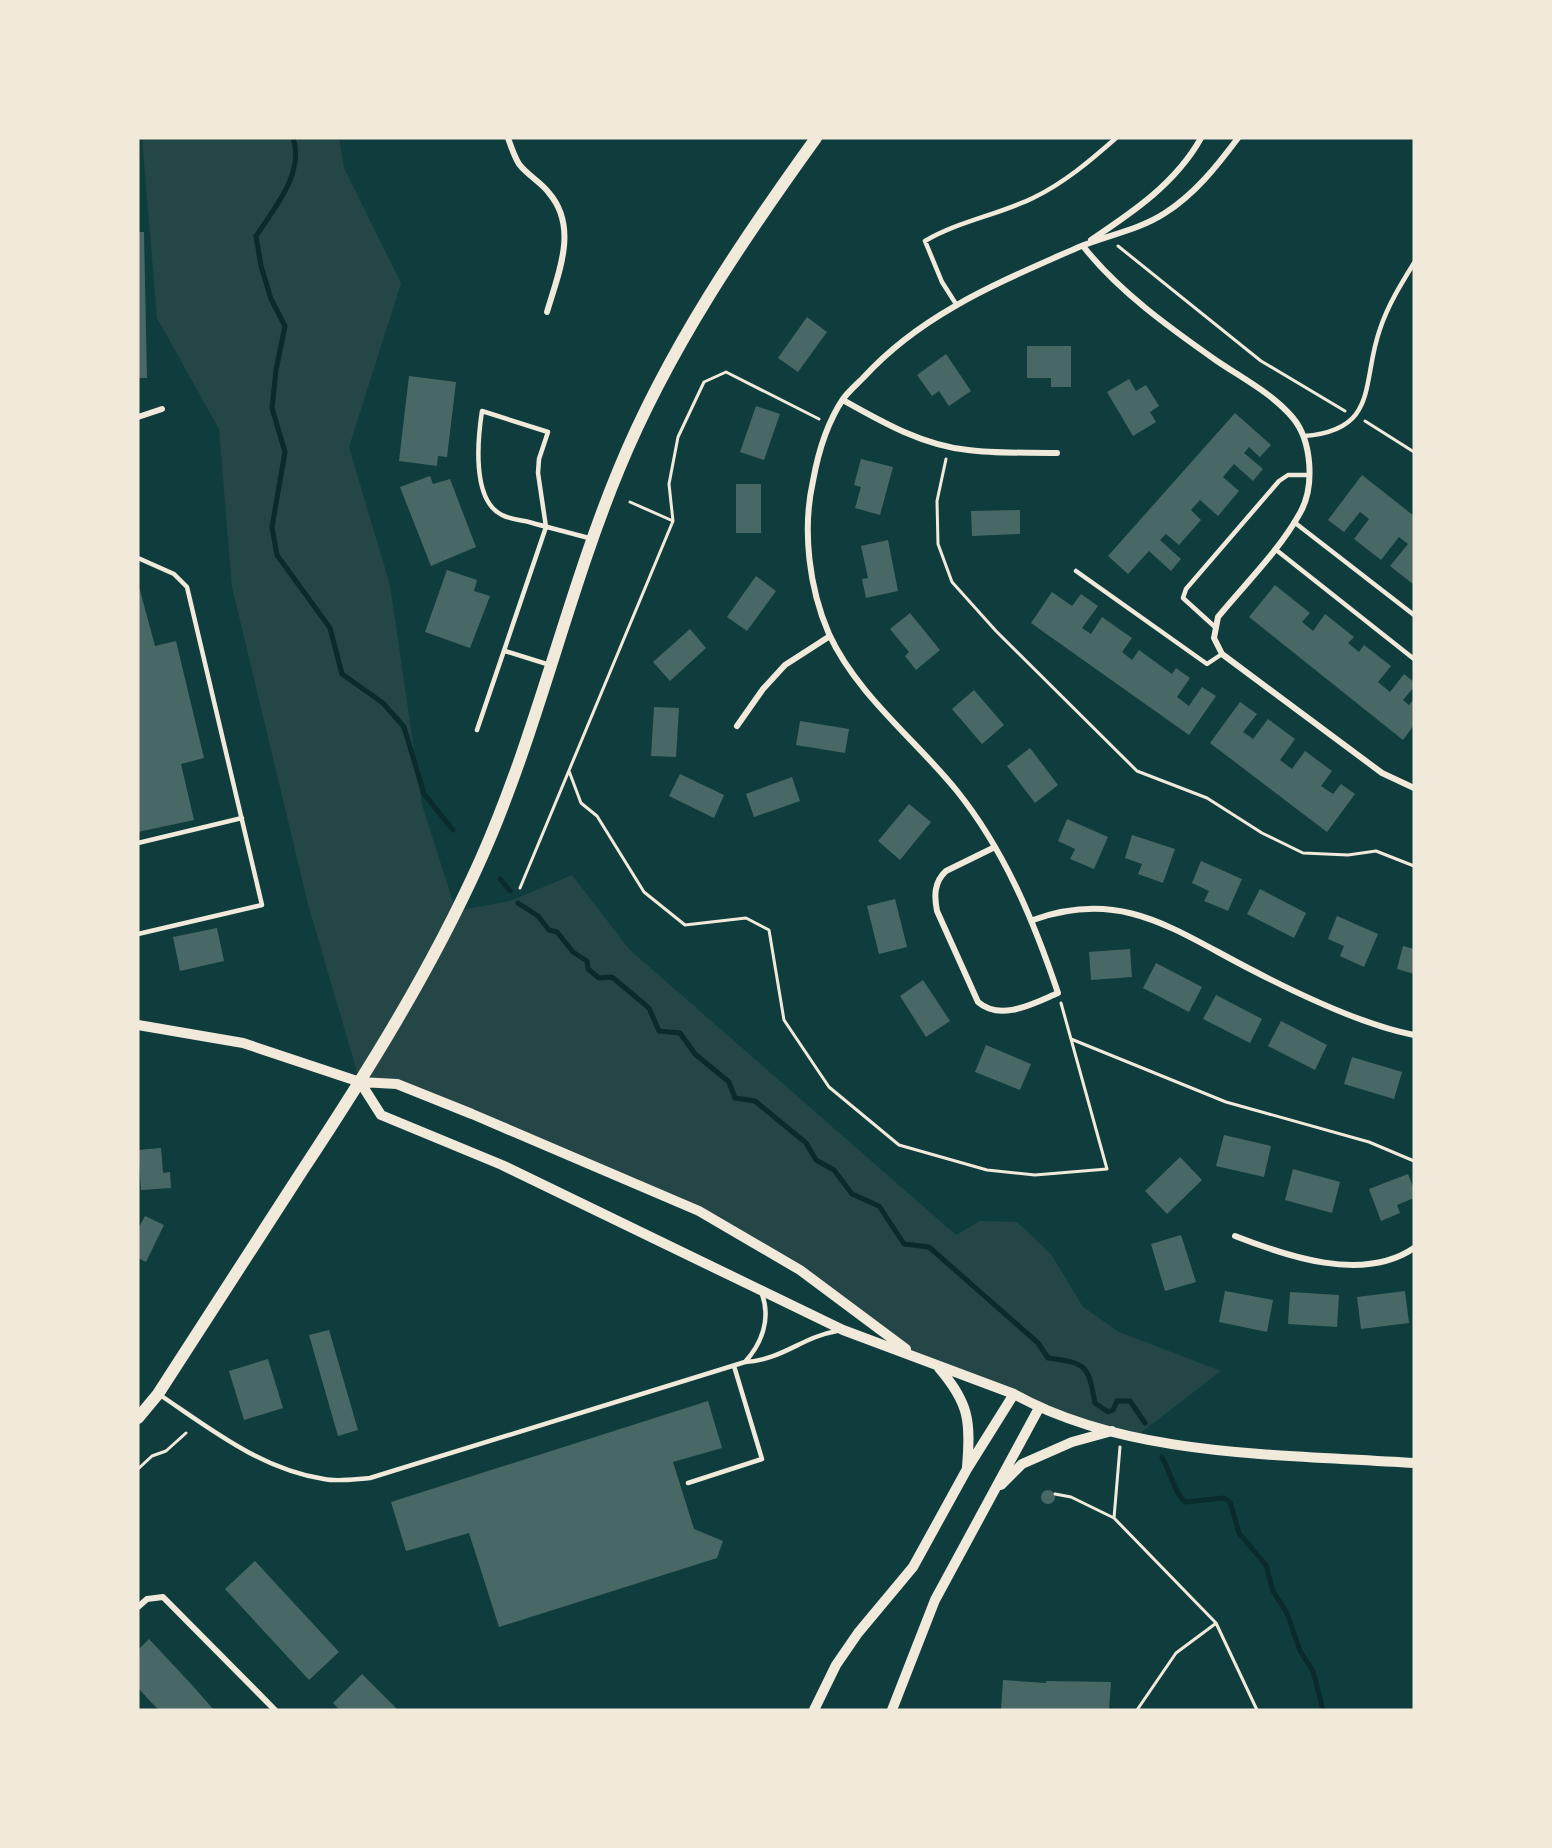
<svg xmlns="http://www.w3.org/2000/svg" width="1552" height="1848" font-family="'Space Grotesk',sans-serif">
  <rect width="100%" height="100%" fill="#0f3d3e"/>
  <path fill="#244646" d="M 142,138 L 339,138 L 344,168 L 401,283 L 349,447 L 390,585 L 422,805 L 456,911 L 510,901 L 572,875 L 629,949 L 956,1235 L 980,1221 L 1017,1222 L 1051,1254 L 1083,1307 L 1119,1332 L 1221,1371 L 1134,1438 L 916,1356 L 800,1270 L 699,1211 L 398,1084 L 360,1082 L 308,904 L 232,587 L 219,429 L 157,318 Z"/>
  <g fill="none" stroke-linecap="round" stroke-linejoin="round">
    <path stroke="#0a2a2b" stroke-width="5" d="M 293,138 C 305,172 274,209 256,236 L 261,266 L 271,299 L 285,326 L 276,370 L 272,408 L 285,452 L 272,527 L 277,555 L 330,628 L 342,674 L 383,703 L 404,727 L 424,794 L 453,830
      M 500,879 L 510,891
      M 518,903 L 538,916 L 549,930 L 557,932 L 573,952 L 587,961 L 588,969 L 599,978 L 612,977 L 649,1008 L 659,1031 L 680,1033 L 695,1054 L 729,1082 L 735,1098 L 755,1101 L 806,1143 L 816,1160 L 834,1170 L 852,1194 L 879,1206 L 904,1244 L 929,1247 L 1038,1343 L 1048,1358 C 1087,1363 1088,1365 1095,1403 L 1108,1412 L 1113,1410 L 1117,1401 L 1130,1401 L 1145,1423
      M 1162,1457 C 1170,1471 1174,1492 1185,1502 L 1224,1498 L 1230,1502 L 1239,1533 L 1266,1565 L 1273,1591 L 1287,1613 L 1300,1651 L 1313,1671 L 1323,1710"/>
  </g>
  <path fill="#486865" d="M 138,232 L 144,232 L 147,378 L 138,378 Z
    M 807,317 L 827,332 L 798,372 L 778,358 Z
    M 1027,346 L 1071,346 L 1071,387 L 1051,387 L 1051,378 L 1027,378 Z
    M 946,354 L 971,391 L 949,406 L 939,391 L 932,396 L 917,375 Z
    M 409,376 L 456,382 L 447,457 L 438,456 L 437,466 L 399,461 Z
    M 1129,379 L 1136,391 L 1146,385 L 1159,406 L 1150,412 L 1156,422 L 1133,436 L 1107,392 Z
    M 756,406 L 780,414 L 764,460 L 740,452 Z
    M 1235,413 L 1271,445 L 1260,457 L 1249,447 L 1244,453 L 1263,469 L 1253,481 L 1234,464 L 1223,477 L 1239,491 L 1218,516 L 1200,500 L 1191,510 L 1201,520 L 1179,545 L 1166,534 L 1160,540 L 1181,559 L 1171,571 L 1149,551 L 1128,574 L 1108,556 Z
    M 861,459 L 893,467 L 880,515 L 855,508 L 861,487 L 854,485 Z
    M 1362,475 L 1414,516 L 1414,585 L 1390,566 L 1408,544 L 1399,537 L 1381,560 L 1354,539 L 1369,519 L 1360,512 L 1344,532 L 1328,520 Z
    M 430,476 L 433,484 L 450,479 L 476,547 L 431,566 L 400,487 Z
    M 736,484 L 761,484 L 761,533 L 736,533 Z
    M 1020,510 L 1020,534 L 972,536 L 971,511 Z
    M 888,540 L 898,591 L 866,598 L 862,579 L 868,578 L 861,546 Z
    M 447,570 L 477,580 L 474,591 L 490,596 L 470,648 L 425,632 Z
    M 756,576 L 776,591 L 747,631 L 727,617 Z
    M 138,583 L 155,646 L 176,641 L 204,758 L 181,764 L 194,820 L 138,832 Z
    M 1275,585 L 1310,613 L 1302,622 L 1313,631 L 1325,614 L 1354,637 L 1348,643 L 1359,652 L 1364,645 L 1391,666 L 1378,682 L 1390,692 L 1404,674 L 1414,682 L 1414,687 L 1403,700 L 1409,705 L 1414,699 L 1414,725 L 1403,740 L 1249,617 Z
    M 1052,592 L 1072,606 L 1081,594 L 1098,606 L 1082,628 L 1091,634 L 1102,617 L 1132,638 L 1122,652 L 1132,660 L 1139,650 L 1172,674 L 1176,668 L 1190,678 L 1177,697 L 1189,706 L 1202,687 L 1216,696 L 1189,735 L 1031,623 Z
    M 910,613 L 940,650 L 916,670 L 905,656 L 909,652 L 890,629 Z
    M 690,629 L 706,648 L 670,681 L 653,662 Z
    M 974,690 L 1004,725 L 982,744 L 952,709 Z
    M 1240,702 L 1257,714 L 1243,732 L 1253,739 L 1268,719 L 1295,739 L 1280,760 L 1292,769 L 1305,751 L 1332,771 L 1321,786 L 1333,794 L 1341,784 L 1355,794 L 1327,832 L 1210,743 Z
    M 654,707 L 679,708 L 676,757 L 651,756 Z
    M 800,721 L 849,729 L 845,753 L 796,745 Z
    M 1030,748 L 1058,785 L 1035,803 L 1007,766 Z
    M 680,774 L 724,795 L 714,818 L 669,796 Z
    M 792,777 L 800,801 L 754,817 L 746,794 Z
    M 909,804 L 931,822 L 900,860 L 878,841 Z
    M 1067,819 L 1108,837 L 1094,869 L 1070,859 L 1075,849 L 1058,841 Z
    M 1132,835 L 1175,849 L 1163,883 L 1138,874 L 1142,864 L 1125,858 Z
    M 1201,861 L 1242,879 L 1228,911 L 1204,901 L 1209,891 L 1192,883 Z
    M 1260,889 L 1306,913 L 1294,938 L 1247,914 Z
    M 895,899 L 907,947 L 879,954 L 867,906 Z
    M 1337,916 L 1378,934 L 1364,967 L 1340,956 L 1344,946 L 1328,939 Z
    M 217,928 L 224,961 L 180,971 L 173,937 Z
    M 1403,946 L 1414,949 L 1414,974 L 1397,969 Z
    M 1130,949 L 1132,977 L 1091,980 L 1089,952 Z
    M 1156,963 L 1202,987 L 1189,1012 L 1143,988 Z
    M 923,980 L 950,1021 L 926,1037 L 900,996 Z
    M 1216,995 L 1262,1019 L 1250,1043 L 1203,1019 Z
    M 1281,1021 L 1327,1045 L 1315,1070 L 1268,1046 Z
    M 986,1045 L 1031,1064 L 1020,1090 L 975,1072 Z
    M 1352,1057 L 1402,1072 L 1394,1099 L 1344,1084 Z
    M 1224,1135 L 1271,1146 L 1264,1177 L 1216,1166 Z
    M 161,1148 L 163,1173 L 170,1172 L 171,1188 L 141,1190 L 138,1150 Z
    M 1180,1157 L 1202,1180 L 1167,1214 L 1145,1191 Z
    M 1293,1169 L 1340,1182 L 1332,1213 L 1285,1200 Z
    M 1408,1174 L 1414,1189 L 1414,1198 L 1397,1205 L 1400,1213 L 1381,1221 L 1369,1189 Z
    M 145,1216 L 164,1225 L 146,1262 L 138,1258 L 138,1229 Z
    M 1181,1235 L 1196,1282 L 1165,1291 L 1151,1244 Z
    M 1225,1291 L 1273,1300 L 1267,1332 L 1219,1322 Z
    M 1405,1291 L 1409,1323 L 1361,1329 L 1357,1297 Z
    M 1290,1292 L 1339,1295 L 1337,1327 L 1288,1324 Z
    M 329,1330 L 358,1430 L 338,1436 L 309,1335 Z
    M 268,1359 L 283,1408 L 244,1420 L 229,1371 Z
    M 708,1401 L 722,1448 L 673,1462 L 694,1529 L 723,1541 L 717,1558 L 499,1627 L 469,1533 L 406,1551 L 391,1502 Z
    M1041 1497a7 7 0 1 1 14 0a7 7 0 1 1-14 0Z
    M 255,1561 L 339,1652 L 309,1680 L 225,1589 Z
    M 149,1639 L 192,1685 L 214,1710 L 159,1710 L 150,1701 L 138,1688 L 138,1650 Z
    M 362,1674 L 398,1710 L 340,1710 L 333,1703 Z
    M 1003,1680 L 1046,1683 L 1046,1681 L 1111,1682 L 1109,1710 L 1001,1710 Z"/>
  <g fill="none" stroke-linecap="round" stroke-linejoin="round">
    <path stroke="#f1e9da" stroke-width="3" d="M 1118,246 L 1261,361 L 1345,411
      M 1365,421 L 1414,452
      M 946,459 L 937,501 L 938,544 L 952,582 L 996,631 L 1137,771 L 1207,798 L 1262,833 L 1303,853 L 1348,855 L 1376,851 L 1414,866
      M 630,502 L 673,521
      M 569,771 L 581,803 L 597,816 L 644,892 L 685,925 L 746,918 L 769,930 L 784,1020 L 829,1087 L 899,1145 L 987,1170 L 1035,1175 L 1107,1169 L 1061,1003
      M 520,888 L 673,521 L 669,484 L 678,437 L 704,382 L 726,372 L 819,419
      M 1071,1039 L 1226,1102 L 1369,1142 L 1414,1161
      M 1120,1447 L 1114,1518 L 1216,1623 L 1257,1710
      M 138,1469 L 152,1456 L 166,1451 L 186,1433
      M 1055,1494 L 1071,1497 L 1114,1518
      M 1137,1710 L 1176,1653 L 1215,1624"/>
    <path stroke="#f1e9da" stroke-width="4.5" d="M 956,304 L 942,282 L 925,241 C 959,221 998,215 1033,198 C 1064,183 1090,161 1116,138
      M 1304,436 C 1380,430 1361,382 1380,329 C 1388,305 1401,284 1414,263
      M 1294,522 L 1414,615
      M 1275,549 L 1414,659
      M 138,558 L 174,574 L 187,587 L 262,905 L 138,934
      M 1076,571 L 1207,664 L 1222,654
      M 1215,627 L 1183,598 L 1186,589 L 1279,481 L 1288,475 L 1309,475
      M 505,651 L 550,665
      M 477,730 L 546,527 L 538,473 L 539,459 L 548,432 L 482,411 C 478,437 471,500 502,515 C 509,519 520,520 529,522 C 550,528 571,533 592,539
      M 138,843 L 242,818
      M 745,1362 C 762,1343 771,1319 762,1294
      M 160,1395 C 212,1430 261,1469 324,1479 C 338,1482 355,1479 370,1478 L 745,1362 C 782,1360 802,1337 837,1331
      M 688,1483 L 762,1459 L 734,1366"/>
    <path stroke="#f1e9da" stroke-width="6" d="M 508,138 C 511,146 514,156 519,164 C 527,175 541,182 549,193 C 579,228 558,274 547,312
      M 1091,240 C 1133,212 1176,183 1201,138
      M 1083,246 C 1118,291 1170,328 1217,361 C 1242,378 1273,394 1293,418 C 1312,441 1315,487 1300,513 C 1279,551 1245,584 1218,617 L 1214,638 L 1222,654 L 1382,773 L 1414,788
      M 843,400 C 882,422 922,445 968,450 C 997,454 1028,452 1057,453
      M 138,417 L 162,409
      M 737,726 L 763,689 L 785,665 L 830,636
      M 995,847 L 946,871 C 934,882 934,896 937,911 L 978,1002 C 1001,1022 1034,1003 1058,993 C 1034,922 1005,851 957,791 C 916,740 857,695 829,634 C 809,588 802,530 813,481 C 818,453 827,423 843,399 C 848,392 856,385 863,378 C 922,313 1000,282 1079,247 C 1108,235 1139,230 1165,213 C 1195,194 1217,166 1238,138
      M 1033,920 C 1122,888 1174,930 1250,969 C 1296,993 1363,1025 1414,1035
      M 1235,1236 C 1286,1256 1363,1283 1414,1248
      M 138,1607 L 147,1599 L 163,1597 L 275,1710"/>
    <path stroke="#f1e9da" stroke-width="10" d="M 138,1025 L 243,1043 L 360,1082 L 397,1084 L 472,1114 L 699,1211 L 800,1270 L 906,1349
      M 360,1082 L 381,1115 L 502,1165 L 843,1330 L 1014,1394 C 1129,1458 1285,1454 1414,1463
      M 939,1368 C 969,1403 971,1421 967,1467
      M 1001,1485 L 1022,1464 L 1072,1442 L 1112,1431
      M 814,1710 L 836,1665 L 858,1633 L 913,1567 L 967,1469 L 1014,1394
      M 892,1710 L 935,1600 L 1039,1408"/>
    <path stroke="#f1e9da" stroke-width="12" d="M 138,1418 L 158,1394 C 206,1319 254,1245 302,1171 C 368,1071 431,970 480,861 C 537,734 566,597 619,469 C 668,350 741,242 816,138"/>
  </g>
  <rect width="1552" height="1848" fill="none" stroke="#f1e9da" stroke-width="279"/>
</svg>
